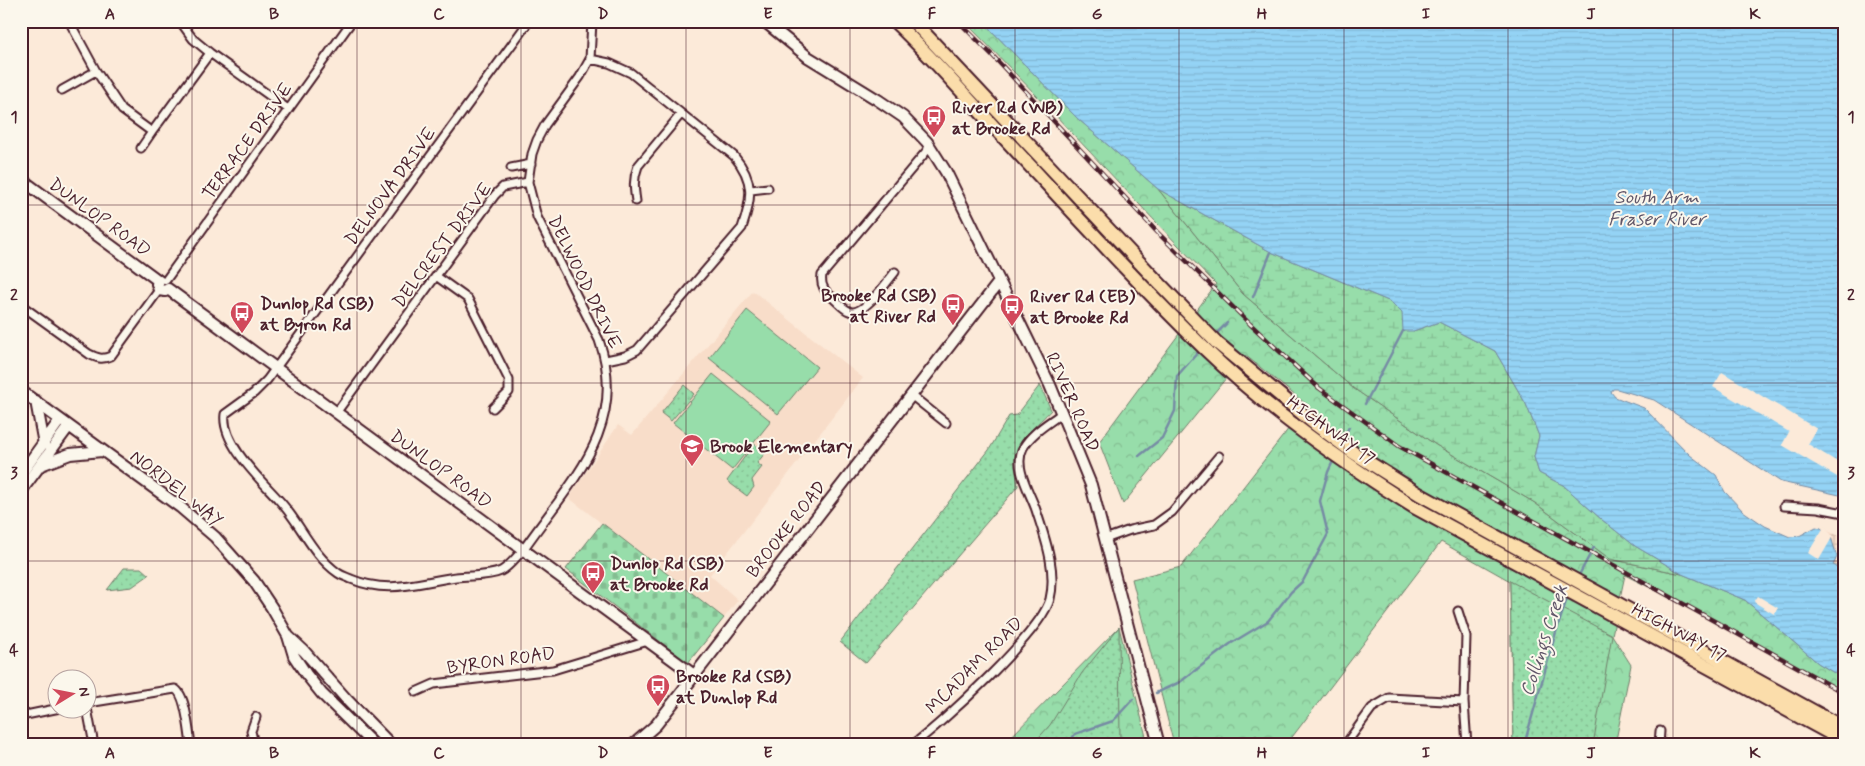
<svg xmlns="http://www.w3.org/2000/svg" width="1865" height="766" font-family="Mynerve,sans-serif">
  <defs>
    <pattern id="industrial-grid" width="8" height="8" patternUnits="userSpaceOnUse" patternTransform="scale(1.25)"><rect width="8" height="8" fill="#f8ddc9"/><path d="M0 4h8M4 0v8" fill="none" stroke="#d6bdad"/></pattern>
    <pattern id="forest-crowns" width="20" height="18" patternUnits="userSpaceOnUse" patternTransform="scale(1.25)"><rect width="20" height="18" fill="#97ddaa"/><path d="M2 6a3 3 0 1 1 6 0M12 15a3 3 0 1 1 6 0" fill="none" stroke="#84bd92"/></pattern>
    <pattern id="wetland-marsh" width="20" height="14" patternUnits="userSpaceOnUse" patternTransform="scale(1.25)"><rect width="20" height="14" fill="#97ddaa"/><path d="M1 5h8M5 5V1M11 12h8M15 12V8" fill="none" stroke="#84bd92"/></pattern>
    <pattern id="cemetery-stones" width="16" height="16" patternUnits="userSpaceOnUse" patternTransform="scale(1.25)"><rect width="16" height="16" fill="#97ddaa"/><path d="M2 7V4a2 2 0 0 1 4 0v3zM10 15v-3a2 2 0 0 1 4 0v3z" fill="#84bd92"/></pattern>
    <pattern id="park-dots" width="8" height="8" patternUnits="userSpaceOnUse" patternTransform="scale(1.25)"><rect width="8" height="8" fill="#97ddaa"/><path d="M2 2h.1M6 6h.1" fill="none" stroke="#84bd92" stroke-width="1.8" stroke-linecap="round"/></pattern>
    <pattern id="water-rules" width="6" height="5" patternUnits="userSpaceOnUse" patternTransform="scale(1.25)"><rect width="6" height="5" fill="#94d3f5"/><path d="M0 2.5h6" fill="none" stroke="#81b5d2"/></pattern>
  </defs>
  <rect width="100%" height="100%" fill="#fcead9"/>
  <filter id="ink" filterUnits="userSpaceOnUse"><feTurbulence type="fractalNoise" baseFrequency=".02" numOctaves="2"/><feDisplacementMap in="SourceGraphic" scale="10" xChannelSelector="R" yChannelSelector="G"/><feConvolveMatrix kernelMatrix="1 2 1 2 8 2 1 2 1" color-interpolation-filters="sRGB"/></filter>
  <g filter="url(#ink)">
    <path fill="#f8ddc9" d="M 753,291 L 863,378 L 710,575 L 738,600 L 724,618 L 569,498 L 618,425 L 632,435 Z"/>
    <path fill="url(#industrial-grid)" d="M 1821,528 L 1844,538 L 1844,570 L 1833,565 L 1831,537 Z"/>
    <path fill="#97ddaa" stroke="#707e6a" d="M 747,310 L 817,367 L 778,414 L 709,358 Z
      M 713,374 L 771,421 L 732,470 L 673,423 Z"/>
    <path fill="url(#forest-crowns)" stroke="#707e6a" d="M 964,21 L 982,21 L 1077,118 L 1158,189 L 1243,294 L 1353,388 L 1436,445 L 1535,503 L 1610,559 L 1682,574 L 1745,600 L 1818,663 L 1844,679 L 1844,692 L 1710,618 L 1625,575 L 1612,635 L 1631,665 L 1615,745 L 1513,745 L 1510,581 L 1441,542 L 1286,745 L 1266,745 L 1256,735 L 1245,745 L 1174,745 L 1132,579 L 1181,567 L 1307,405 L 1245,355 L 1123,504 L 1099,442 L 1216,284 C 1131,198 1050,107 964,21 Z
      M 1119,627 L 1148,745 L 1003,745 Z"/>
    <path fill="url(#wetland-marsh)" stroke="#707e6a" d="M 1158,189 L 1271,252 L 1391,302 L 1402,313 L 1413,331 L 1439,322 L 1495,351 L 1526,404 L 1539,436 L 1534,457 L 1539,473 L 1563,485 L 1601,519 L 1635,546 L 1682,574 L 1610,559 L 1535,503 L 1436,445 L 1353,388 L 1243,294 Z"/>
    <path fill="url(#cemetery-stones)" stroke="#707e6a" d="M 602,523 L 724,618 L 688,663 L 566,569 Z"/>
    <path fill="url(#park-dots)" stroke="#707e6a" d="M 684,385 L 694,394 L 671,421 L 661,413 Z
      M 1040,385 L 1051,410 C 1039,424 1017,438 1015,458 C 1014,467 1017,477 1018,486 L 866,663 L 840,642 L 989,450 L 1009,416 L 1017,415 Z
      M 754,444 L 766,452 L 757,463 L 762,467 L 752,480 L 754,487 L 747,496 L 727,481 Z
      M 124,568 L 141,568 L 149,575 L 132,587 L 107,590 Z
      M 1510,581 L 1612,635 L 1593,745 L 1513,745 Z
      M 1119,627 L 1120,745 L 1032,745 L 1050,725 L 1082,673 Z"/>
    <path fill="url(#water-rules)" stroke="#768ba4" d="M 982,21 L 1844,21 L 1844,496 L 1781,482 L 1654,400 L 1617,389 L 1613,389 L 1611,392 L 1615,397 L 1644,408 L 1690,455 L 1716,475 L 1725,492 L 1743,511 L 1765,526 L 1790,537 L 1799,536 L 1816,527 L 1821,528 L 1831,537 L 1837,557 L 1833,565 L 1844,570 L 1844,679 L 1818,663 L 1745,600 L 1682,574 L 1635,546 L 1601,519 L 1563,485 L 1539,473 L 1534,457 L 1539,436 L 1526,404 L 1495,351 L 1439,322 L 1413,331 L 1403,331 L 1402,313 L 1391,302 L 1271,252 L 1158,189 L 1077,118 Z"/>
    <path fill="#fcead9" d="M 1722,372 L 1817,429 L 1808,444 L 1844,466 L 1844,481 L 1782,445 L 1789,432 L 1713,387 Z
      M 1824,527 L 1833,536 L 1819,560 L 1808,553 Z
      M 1758,596 L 1778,608 L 1774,614 L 1754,602 Z"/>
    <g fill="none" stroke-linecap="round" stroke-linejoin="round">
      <path stroke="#768ba4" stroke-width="2.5" d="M 1253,297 L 1271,252
        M 1215,335 L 1227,323
        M 1365,404 L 1403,331
        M 1342,441 L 1349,427
        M 1139,456 L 1162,438 L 1175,411 L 1177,376 L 1200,350
        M 1578,577 L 1594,547
        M 1156,693 L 1180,682 L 1230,644 L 1268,621 L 1291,592 L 1303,581 L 1328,534 L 1320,501 L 1328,472 L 1334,459
        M 1068,745 L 1075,734 L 1113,721 L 1133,699
        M 1524,745 L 1556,632 L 1568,595"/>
      <g stroke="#4a1f2b" stroke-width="11">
        <path id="street" d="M 69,21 L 96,71 L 122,110 L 152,132 L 210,53
          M 180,21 L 193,39 L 210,53 L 288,109
          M 529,21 L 267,380 L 254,393 L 225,414 C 221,443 260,479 278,499 C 300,522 311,554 338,573 C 342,576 347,577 351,579 C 389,595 418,582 456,577 C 470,575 488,577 501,571 C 510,566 516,557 523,550 C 569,483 630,428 599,340 L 537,217 L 528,182 L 532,154 L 537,140 L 545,125 L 580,77 L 590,59 L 592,21
          M 590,59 L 609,63 L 631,73 L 734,156 C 755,181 752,199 742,228 L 637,350 L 625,356 L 606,360
          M 62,90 L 96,71
          M 141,148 L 152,132
          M 511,168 L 531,164
          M 751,190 L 768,188
          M 636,201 C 634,188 633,179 638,166 L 681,114
          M 895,272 C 887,282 862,318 849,311 C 843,309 838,302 833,298 C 825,291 820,286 822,275 L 930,147
          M 436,276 L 468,299 L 509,380 L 509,392 L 493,408
          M 166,280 L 352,21
          M 21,305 L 89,354 C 97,358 102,360 111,356 L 159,290
          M 911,395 L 946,423
          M 336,413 L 495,195 L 503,187 L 528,182
          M 1784,506 L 1818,508 L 1844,513
          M 1105,539 L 1130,530 L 1154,525 L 1172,512 L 1219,456
          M 1458,611 L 1466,636 L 1464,702 L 1467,745
          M 416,692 L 434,684 L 553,670 L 648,641
          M 88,703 L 175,689 C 186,694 189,732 191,745
          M 87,708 L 94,745
          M 21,716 L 60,708
          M 254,745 L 251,731 L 256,717
          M 912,745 C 941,725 1042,631 1050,599 C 1057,570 1045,538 1036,510 C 1030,492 1013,467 1023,448 C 1031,433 1049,423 1062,413
          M 1345,745 L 1372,708 L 1389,698 L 1464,702
          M 1659,745 L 1660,731"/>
      </g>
      <g stroke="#4a1f2b" stroke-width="14">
        <path id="secondary" d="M 764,21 L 808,57 L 878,100 L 903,117 L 927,142 L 946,172 L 1050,385 L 1091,485 L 1159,745
          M 21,179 L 159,281
          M 159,281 L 157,284 L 159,290 L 165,291 L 168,289
          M 168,289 L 694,675
          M 21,391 L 180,507 L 215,537 L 254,581 L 272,608 L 288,636 L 294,656 L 306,674 L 322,694 L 374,745
          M 36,401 L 44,444
          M 41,465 L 70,454 L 102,451
          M 21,474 L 60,420
          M 21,491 L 69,426
          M 289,637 L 304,651 L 348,701 L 391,745
          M 633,745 L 656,725 L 999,282"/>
      </g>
      <g stroke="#4a1f2b" stroke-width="16">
        <path id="highway" d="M 894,21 C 930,55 962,92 995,128 C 1064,202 1131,277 1204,348 C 1268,410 1339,460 1414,507 L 1844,741
          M 913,21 L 1156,280 L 1217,343 L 1316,425 L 1354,453 L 1419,494 L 1844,728"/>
      </g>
      <use href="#street" stroke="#fbf7ec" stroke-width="7"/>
      <use href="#secondary" stroke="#fbf7ec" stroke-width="10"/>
      <use href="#highway" stroke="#fbddab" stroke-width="12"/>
      <g stroke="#4a1f2b" stroke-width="4.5">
        <path id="rail" d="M 958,21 L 992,55 L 1157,232 L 1250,324 L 1319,388 L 1399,446 L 1844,693"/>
      </g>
      <use href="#rail" stroke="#fbf7ec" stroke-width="2.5" stroke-dasharray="8" stroke-linecap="butt"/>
    </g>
  </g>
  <path fill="none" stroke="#4a1f2b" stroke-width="1" stroke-opacity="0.55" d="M 192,21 L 192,745M 357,21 L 357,745M 521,21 L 521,745M 686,21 L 686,745M 850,21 L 850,745M 1015,21 L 1015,745M 1179,21 L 1179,745M 1344,21 L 1344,745M 1508,21 L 1508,745M 1673,21 L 1673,745M 21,205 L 1844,205M 21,383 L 1844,383M 21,561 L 1844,561"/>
  <defs>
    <g id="bus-pin" transform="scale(1.25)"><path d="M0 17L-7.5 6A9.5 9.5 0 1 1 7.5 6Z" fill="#d1495b" stroke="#fbf7ec"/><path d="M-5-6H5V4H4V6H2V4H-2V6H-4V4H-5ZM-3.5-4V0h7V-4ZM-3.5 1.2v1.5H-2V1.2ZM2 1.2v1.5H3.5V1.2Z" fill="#fff"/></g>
    <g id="school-pin" transform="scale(1.25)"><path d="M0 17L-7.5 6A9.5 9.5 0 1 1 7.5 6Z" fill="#d1495b" stroke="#fbf7ec"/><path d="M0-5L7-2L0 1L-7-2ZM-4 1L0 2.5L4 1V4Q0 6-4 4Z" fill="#fff"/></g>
  </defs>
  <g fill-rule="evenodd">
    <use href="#bus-pin" x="934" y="117"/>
    <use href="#bus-pin" x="953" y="305"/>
    <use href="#bus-pin" x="1012" y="306"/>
    <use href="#bus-pin" x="242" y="313"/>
    <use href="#school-pin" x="692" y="446"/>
    <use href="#bus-pin" x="593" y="573"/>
    <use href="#bus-pin" x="658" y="686"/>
  </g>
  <g text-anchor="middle" stroke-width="4" stroke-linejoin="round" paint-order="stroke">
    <g font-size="18" font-weight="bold" fill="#4a1f2b" stroke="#fbf7ec" text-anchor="start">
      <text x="952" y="113">River Rd (WB)<tspan x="952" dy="21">at Brooke Rd</tspan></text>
      <text x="936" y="301" text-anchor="end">Brooke Rd (SB)<tspan x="936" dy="21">at River Rd</tspan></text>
      <text x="1030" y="302">River Rd (EB)<tspan x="1030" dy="21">at Brooke Rd</tspan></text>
      <text x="260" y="309">Dunlop Rd (SB)<tspan x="260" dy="21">at Byron Rd</tspan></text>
      <text x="710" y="452">Brook Elementary</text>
      <text x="610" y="569">Dunlop Rd (SB)<tspan x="610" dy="21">at Brooke Rd</tspan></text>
      <text x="676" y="682">Brooke Rd (SB)<tspan x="676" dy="21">at Dunlop Rd</tspan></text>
    </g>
    <g font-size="18" fill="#4a1f2b" stroke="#fbf7ec">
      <text transform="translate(247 141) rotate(-54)" y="6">TERRACE DRIVE</text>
      <text transform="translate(390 186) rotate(-54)" y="6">DELNOVA DRIVE</text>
      <text transform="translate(100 217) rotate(36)" y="6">DUNLOP ROAD</text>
      <text transform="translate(442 245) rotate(-53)" y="6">DELCREST DRIVE</text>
      <text transform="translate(585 282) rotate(64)" y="6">DELWOOD DRIVE</text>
      <text transform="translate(1073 402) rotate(66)" y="6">RIVER ROAD</text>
      <text transform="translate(1331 430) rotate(36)" y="6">HIGHWAY 17</text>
      <text transform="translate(441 469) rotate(36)" y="6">DUNLOP ROAD</text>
      <text transform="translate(177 488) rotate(38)" y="6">NORDEL WAY</text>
      <text transform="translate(786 529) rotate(-52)" y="6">BROOKE ROAD</text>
      <text transform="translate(1679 632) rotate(28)" y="6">HIGHWAY 17</text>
      <text transform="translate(501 660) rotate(-8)" y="6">BYRON ROAD</text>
      <text transform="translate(974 665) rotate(-45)" y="6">MCADAM ROAD</text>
    </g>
    <g font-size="19" font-style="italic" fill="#605568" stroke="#fbf7ec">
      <text x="1657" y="203">South Arm<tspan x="1657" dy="22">Fraser River</tspan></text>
      <text transform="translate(1543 640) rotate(-72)" y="7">Collings Creek</text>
    </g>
  </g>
  <rect width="1865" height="766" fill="none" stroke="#fbf7ec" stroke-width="55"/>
  <g transform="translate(72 694) rotate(80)"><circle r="24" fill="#fbf7ec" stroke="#b4a19f"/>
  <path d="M0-4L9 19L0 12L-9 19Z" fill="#d1495b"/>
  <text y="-8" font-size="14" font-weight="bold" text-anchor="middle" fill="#4a1f2b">N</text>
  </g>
  <rect x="28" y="28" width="1810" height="710" fill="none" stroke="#4a1f2b" stroke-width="2"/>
  <g font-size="16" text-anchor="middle" font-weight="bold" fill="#4a1f2b">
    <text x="110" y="19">A</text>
    <text x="274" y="19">B</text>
    <text x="439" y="19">C</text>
    <text x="603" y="19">D</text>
    <text x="768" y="19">E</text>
    <text x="932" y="19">F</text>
    <text x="1097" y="19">G</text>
    <text x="1262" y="19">H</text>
    <text x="1426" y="19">I</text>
    <text x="1591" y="19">J</text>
    <text x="1755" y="19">K</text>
    <text x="14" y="122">1</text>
    <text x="1851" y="122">1</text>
    <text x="14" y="300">2</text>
    <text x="1851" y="300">2</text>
    <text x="14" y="478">3</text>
    <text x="1851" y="478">3</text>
    <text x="14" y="655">4</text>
    <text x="1851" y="655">4</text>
    <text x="110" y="758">A</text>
    <text x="274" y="758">B</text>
    <text x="439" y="758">C</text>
    <text x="603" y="758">D</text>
    <text x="768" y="758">E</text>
    <text x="932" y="758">F</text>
    <text x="1097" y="758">G</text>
    <text x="1262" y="758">H</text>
    <text x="1426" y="758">I</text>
    <text x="1591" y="758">J</text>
    <text x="1755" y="758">K</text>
  </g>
</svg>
